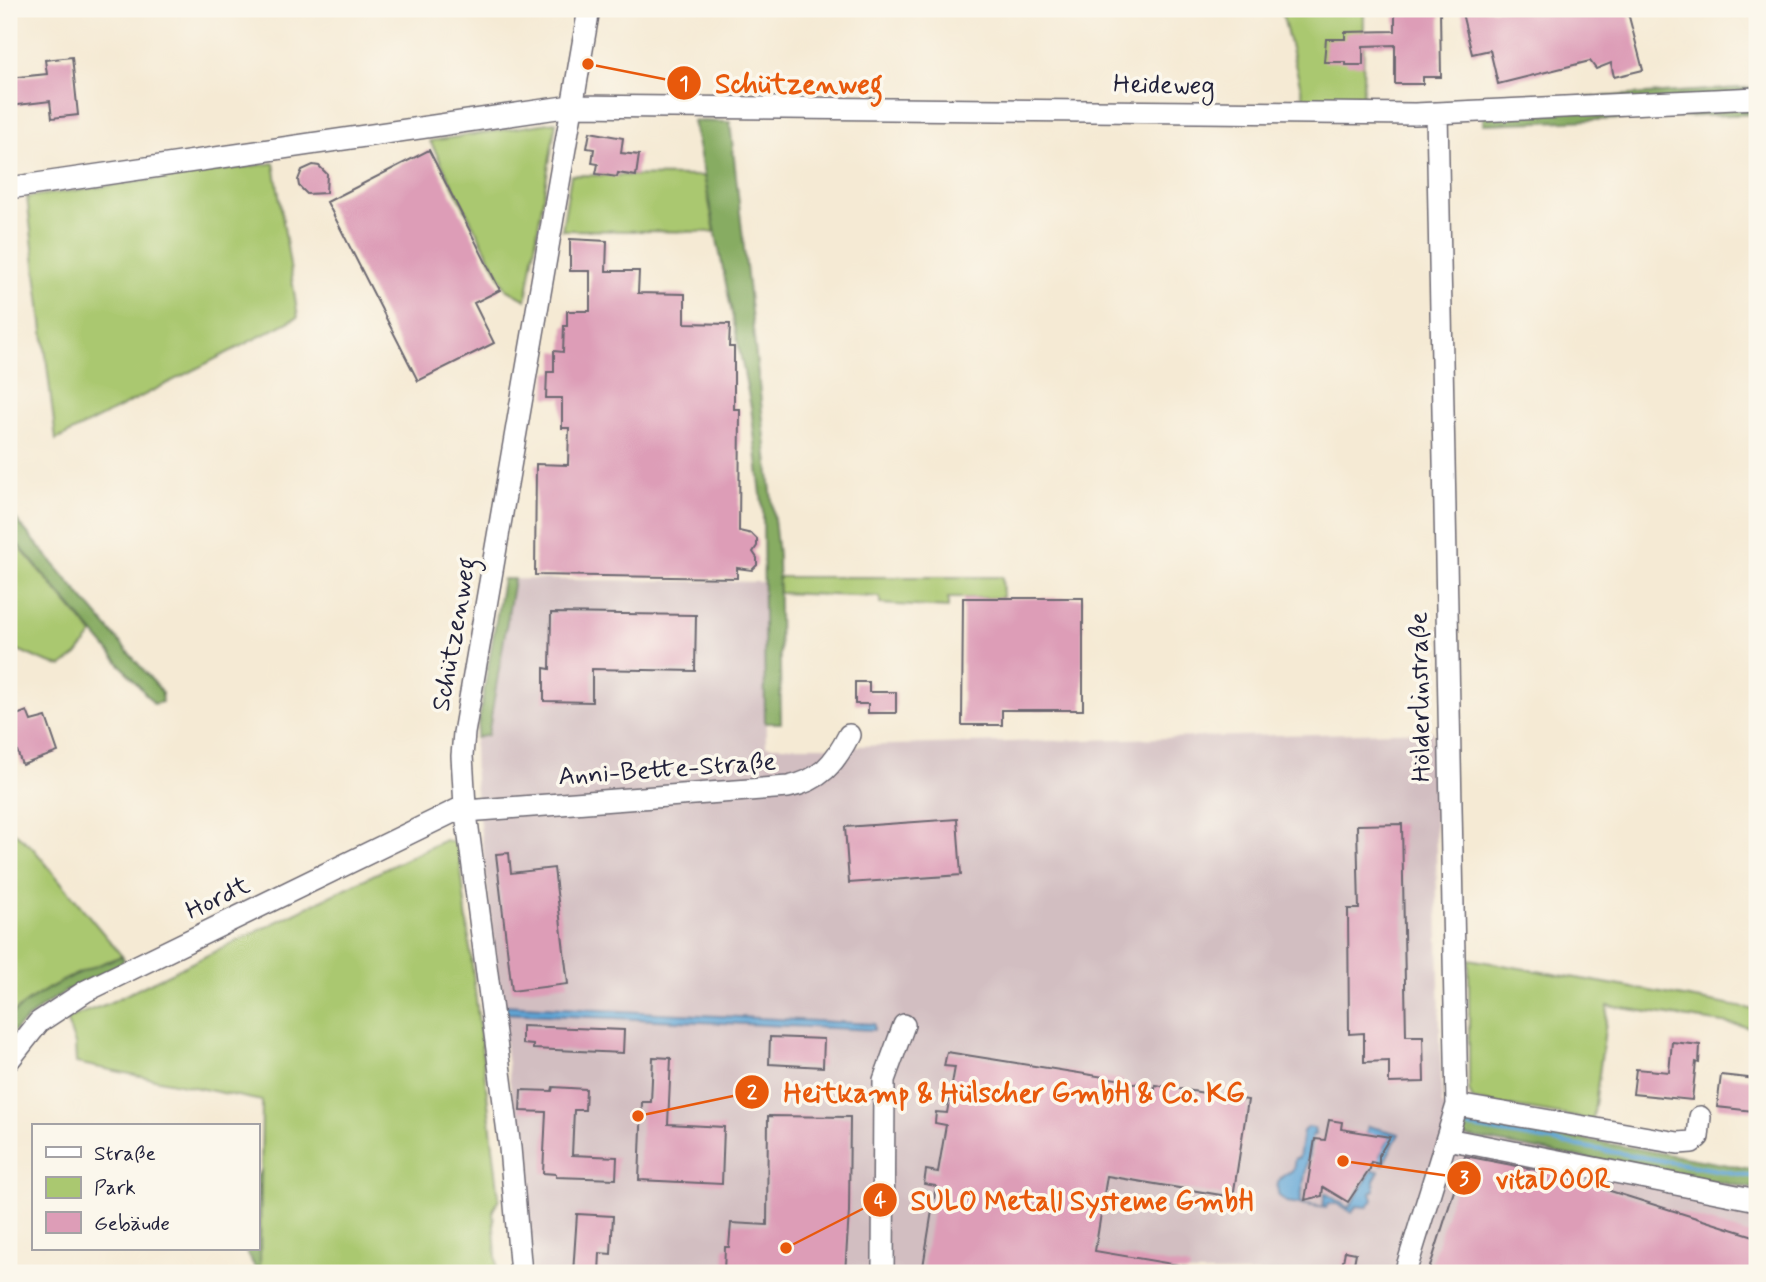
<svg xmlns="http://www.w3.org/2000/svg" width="1766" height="1282" font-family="Mynerve,sans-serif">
  <rect width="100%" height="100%" fill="#fbf7ec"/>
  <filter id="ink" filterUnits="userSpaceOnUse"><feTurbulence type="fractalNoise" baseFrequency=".0143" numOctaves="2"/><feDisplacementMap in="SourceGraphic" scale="14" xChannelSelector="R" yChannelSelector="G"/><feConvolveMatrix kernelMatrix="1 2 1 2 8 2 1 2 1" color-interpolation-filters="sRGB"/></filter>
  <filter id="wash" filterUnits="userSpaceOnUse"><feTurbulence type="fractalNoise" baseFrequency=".00686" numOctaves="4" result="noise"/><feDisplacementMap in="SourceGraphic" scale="28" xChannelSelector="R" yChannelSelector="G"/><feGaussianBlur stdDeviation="1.57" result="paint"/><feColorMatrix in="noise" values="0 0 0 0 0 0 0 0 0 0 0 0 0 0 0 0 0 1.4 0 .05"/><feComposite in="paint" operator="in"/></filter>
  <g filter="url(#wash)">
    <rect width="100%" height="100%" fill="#f5ead4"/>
    <path fill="#d2bec1" d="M 503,579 L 764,582 L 766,746 L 855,746 L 1433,731 L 1442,1105 L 1465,1118 L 1757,1170 L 1757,1273 L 532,1273 L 475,782 L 474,747 Z"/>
    <path fill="#aac870" stroke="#667556" stroke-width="2" d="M 1281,9 L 1364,9 L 1363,103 L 1305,104 Z
      M 556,122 L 529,282 L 526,300 L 506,289 L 430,141 Z
      M 274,163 L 298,317 L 56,440 L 27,197 Z
      M 571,175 L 704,176 L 715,232 L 562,230 Z
      M 9,535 L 93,634 L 77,655 L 62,666 C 43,664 27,652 9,647 Z
      M 778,577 L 1002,577 L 1003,598 L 948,598 L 948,608 L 880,604 L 880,597 L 779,593 Z
      M 9,828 L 32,847 L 122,956 C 81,971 41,988 9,1017 Z
      M 445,840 L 458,844 L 499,1198 L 493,1211 L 497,1273 L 260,1273 L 262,1101 L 76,1063 L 75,1044 L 66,1019 L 107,1004 Z
      M 1469,959 L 1757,1010 L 1757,1028 L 1608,1006 L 1593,1120 L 1473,1100 L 1469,1090 Z"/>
    <path fill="#87ac62" stroke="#54674e" stroke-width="2" d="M 1757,87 L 1757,114 L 1483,124 L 1484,104 Z
      M 693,121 L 730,122 L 778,555 L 781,723 L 765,723 L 763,512 L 751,407 Z
      M 9,511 L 162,692 L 162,702 L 154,704 L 9,534 Z
      M 503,579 L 514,579 L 488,735 L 476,738 Z
      M 122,956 L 124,960 C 110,974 87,979 70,989 C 48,1001 27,1018 9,1036 L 9,1017 C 41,988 81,971 122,956 Z
      M 1464,1118 L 1757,1170 L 1757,1189 L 1462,1136 L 1465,1129 Z
      M 260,1172 L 260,1273 L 258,1273 L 245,1249 L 257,1249 L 257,1176 Z"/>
    <path fill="#61a5d6" stroke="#426488" stroke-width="2" d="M 502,1005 L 874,1024 L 874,1030 L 503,1013 Z
      M 1368,1126 L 1399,1134 L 1383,1164 L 1375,1162 L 1390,1137 L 1366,1134 Z
      M 1308,1127 L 1314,1128 L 1315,1135 L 1312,1135 L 1300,1203 L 1323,1207 L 1325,1193 L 1349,1208 L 1372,1170 L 1379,1171 L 1374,1180 L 1375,1190 L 1371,1193 L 1373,1200 L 1368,1207 L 1356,1206 L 1352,1213 L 1337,1204 L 1328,1203 L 1326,1208 L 1287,1202 L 1279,1196 C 1274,1181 1281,1176 1293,1170 L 1295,1158 L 1299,1158 L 1303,1131 Z"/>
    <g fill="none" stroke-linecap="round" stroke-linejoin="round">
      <path stroke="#61a5d6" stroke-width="4.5" d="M 1469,1127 L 1757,1177"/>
    </g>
    <g id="blocks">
      <path fill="#dd9db7" d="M 1395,9 L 1440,9 L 1441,77 L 1423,77 L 1423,84 L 1395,84 L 1395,45 L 1363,46 L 1363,65 L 1346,65 L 1346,62 L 1324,62 L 1326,39 L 1345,39 L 1345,32 L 1395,31 Z
        M 1461,9 L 1627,9 L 1643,70 L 1614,77 L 1611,63 L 1596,69 L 1590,61 L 1498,84 L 1490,50 L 1472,54 Z
        M 72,57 L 78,115 L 52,118 L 50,101 L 9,106 L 9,78 L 47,74 L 45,60 Z
        M 590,132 L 623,138 L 621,153 L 639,155 L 636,176 L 618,173 L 617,177 L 596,174 L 598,164 L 592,163 L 594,149 L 587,148 Z
        M 429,150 L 500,290 L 474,303 L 494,343 L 418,381 L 327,202 Z
        M 313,165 L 319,166 L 327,174 L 326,193 L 307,194 L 299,186 L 298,180 L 302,170 Z
        M 570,239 L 607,241 L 606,271 L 639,271 L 638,293 L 685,294 L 685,323 L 730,324 L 729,347 L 734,347 L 734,409 L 740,409 L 739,531 L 752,534 L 757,539 L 757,546 L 753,552 L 757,558 L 757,565 L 752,570 L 737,568 L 737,578 L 535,575 L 536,464 L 568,465 L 569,428 L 562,428 L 562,398 L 546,398 L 547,372 L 554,372 L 554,351 L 563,352 L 564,326 L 567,326 L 567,311 L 590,311 L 590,271 L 570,271 Z
        M 963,598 L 1083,598 L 1083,710 L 1002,710 L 1002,725 L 962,725 Z
        M 551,613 L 696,615 L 695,671 L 592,669 L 592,702 L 544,701 L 544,668 L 550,669 Z
        M 855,682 L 869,682 L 869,692 L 896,692 L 896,713 L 868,713 L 868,704 L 855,704 Z
        M 27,711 L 31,721 L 46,717 L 58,752 L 22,765 L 9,727 L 9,718 Z
        M 957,819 L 961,875 L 849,883 L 845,827 Z
        M 1402,824 L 1406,1036 L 1423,1036 L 1424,1082 L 1389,1083 L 1389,1061 L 1364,1062 L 1364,1033 L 1349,1034 L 1348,909 L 1359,909 L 1357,825 Z
        M 509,853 L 511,873 L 554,868 L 568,984 L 512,991 L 496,854 Z
        M 522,1026 L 624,1030 L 623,1053 L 533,1049 L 533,1045 L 522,1044 Z
        M 770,1037 L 824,1039 L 823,1067 L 769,1064 Z
        M 1672,1042 L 1700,1045 L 1699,1063 L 1696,1062 L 1692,1100 L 1633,1094 L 1636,1069 L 1669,1072 Z
        M 947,1052 L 1123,1080 L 1121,1086 L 1140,1083 L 1155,1089 L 1155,1085 L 1248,1100 L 1233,1197 L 1107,1176 L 1095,1251 L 1190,1267 L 1189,1273 L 922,1273 L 936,1186 L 924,1184 L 926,1170 L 938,1172 L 946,1125 L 935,1123 L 936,1112 L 947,1113 L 955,1067 L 944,1066 Z
        M 653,1057 L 671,1058 L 668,1124 L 724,1127 L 722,1184 L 639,1180 L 642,1102 L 651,1102 Z
        M 1721,1075 L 1756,1079 L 1753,1111 L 1717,1107 Z
        M 553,1087 L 586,1089 L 585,1110 L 574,1110 L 572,1155 L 617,1157 L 616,1179 L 556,1177 L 556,1174 L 543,1173 L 546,1112 L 520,1111 L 521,1090 L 552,1091 Z
        M 768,1116 L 850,1117 L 849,1212 L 845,1273 L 724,1273 L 725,1247 L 729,1247 L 731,1223 L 767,1225 Z
        M 1329,1120 L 1342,1122 L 1341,1129 L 1390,1137 L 1379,1155 L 1379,1164 L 1371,1162 L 1370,1169 L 1348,1202 L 1323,1187 L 1322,1196 L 1305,1200 L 1315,1139 L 1325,1140 Z
        M 1465,1156 L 1553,1173 L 1757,1237 L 1757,1273 L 1574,1273 L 1557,1268 L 1555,1273 L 1428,1273 Z
        M 577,1214 L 613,1216 L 611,1254 L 600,1253 L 599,1273 L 573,1273 Z
        M 1345,1251 L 1356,1253 L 1353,1269 L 1342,1267 Z"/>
    </g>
  </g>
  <g filter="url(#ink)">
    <use href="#blocks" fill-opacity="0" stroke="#6c6871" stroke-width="2"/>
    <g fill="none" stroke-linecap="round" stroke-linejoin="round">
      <g stroke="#6c6871" stroke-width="24">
        <path id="minor" d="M 9,188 L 571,106 L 1415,114 L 1757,98
          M 466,811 L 788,787 C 820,781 835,763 849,735
          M 9,1060 L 39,1022 L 86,991 L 465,806
          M 1457,1105 L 1678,1143 L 1692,1142 L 1698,1137 L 1700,1117
          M 1447,1139 L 1757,1200
          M 521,1273 L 510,1148 L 465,806 L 462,756 L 464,733 L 589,9
          M 883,1273 L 884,1080 L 904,1025
          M 1405,1273 L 1457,1105 L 1437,113"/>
      </g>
      <use href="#minor" stroke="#fff" stroke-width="21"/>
    </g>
  </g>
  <g text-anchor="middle" stroke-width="7" stroke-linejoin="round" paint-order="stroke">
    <g font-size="26" fill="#22223b" stroke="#fbf7ec">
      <text transform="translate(1164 84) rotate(1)" y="9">Heideweg</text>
      <text transform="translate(453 634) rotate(-80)" y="9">Schützenweg</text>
      <text transform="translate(1419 697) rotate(-91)" y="9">Hölderlinstraße</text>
      <text transform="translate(667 768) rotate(-4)" y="9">Anni-Bette-Straße</text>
      <text transform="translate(217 897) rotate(-26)" y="9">Hordt</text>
    </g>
  </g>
  <path fill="none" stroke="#e8590c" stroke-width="2.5" d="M588 64L684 83M638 1116L752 1092M1343 1161L1464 1178M786 1248L880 1200"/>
  <g fill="#e8590c" stroke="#fbf7ec" stroke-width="2.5">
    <circle cx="588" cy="64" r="7"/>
    <circle cx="638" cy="1116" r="7"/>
    <circle cx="1343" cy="1161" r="7"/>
    <circle cx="786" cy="1248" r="7"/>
    <circle cx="684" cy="83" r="18"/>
    <circle cx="752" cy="1092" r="18"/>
    <circle cx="1464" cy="1178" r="18"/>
    <circle cx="880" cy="1200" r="18"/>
  </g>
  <g font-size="21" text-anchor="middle" font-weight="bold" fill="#fff">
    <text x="684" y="90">1</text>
    <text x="752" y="1099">2</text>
    <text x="1464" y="1185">3</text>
    <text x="880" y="1207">4</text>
  </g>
  <g font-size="28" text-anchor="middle" font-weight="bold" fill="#e8590c" stroke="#fbf7ec" stroke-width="7" stroke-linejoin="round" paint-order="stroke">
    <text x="799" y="93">Schützenweg</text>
    <text x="1014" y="1102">Heitkamp &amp; Hülscher GmbH &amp; Co. KG</text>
    <text x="1553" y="1188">vitaDOOR</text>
    <text x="1082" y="1210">SULO Metall Systeme GmbH</text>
  </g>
  <rect width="1766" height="1282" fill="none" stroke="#fbf7ec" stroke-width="35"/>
  <rect x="32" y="1124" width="228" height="126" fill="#fbf7ec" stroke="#a4a2a5" stroke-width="2"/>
  <rect x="46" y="1147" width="35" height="10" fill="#ffffff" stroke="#a4a2a5" stroke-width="2"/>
  <text x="94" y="1160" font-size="21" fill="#22223b">Straße</text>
  <rect x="46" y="1177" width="35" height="21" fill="#aac870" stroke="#a4a2a5" stroke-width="2"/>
  <text x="94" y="1194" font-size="21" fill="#22223b">Park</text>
  <rect x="46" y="1212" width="35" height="21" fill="#dd9db7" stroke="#a4a2a5" stroke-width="2"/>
  <text x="94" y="1230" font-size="21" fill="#22223b">Gebäude</text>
</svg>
